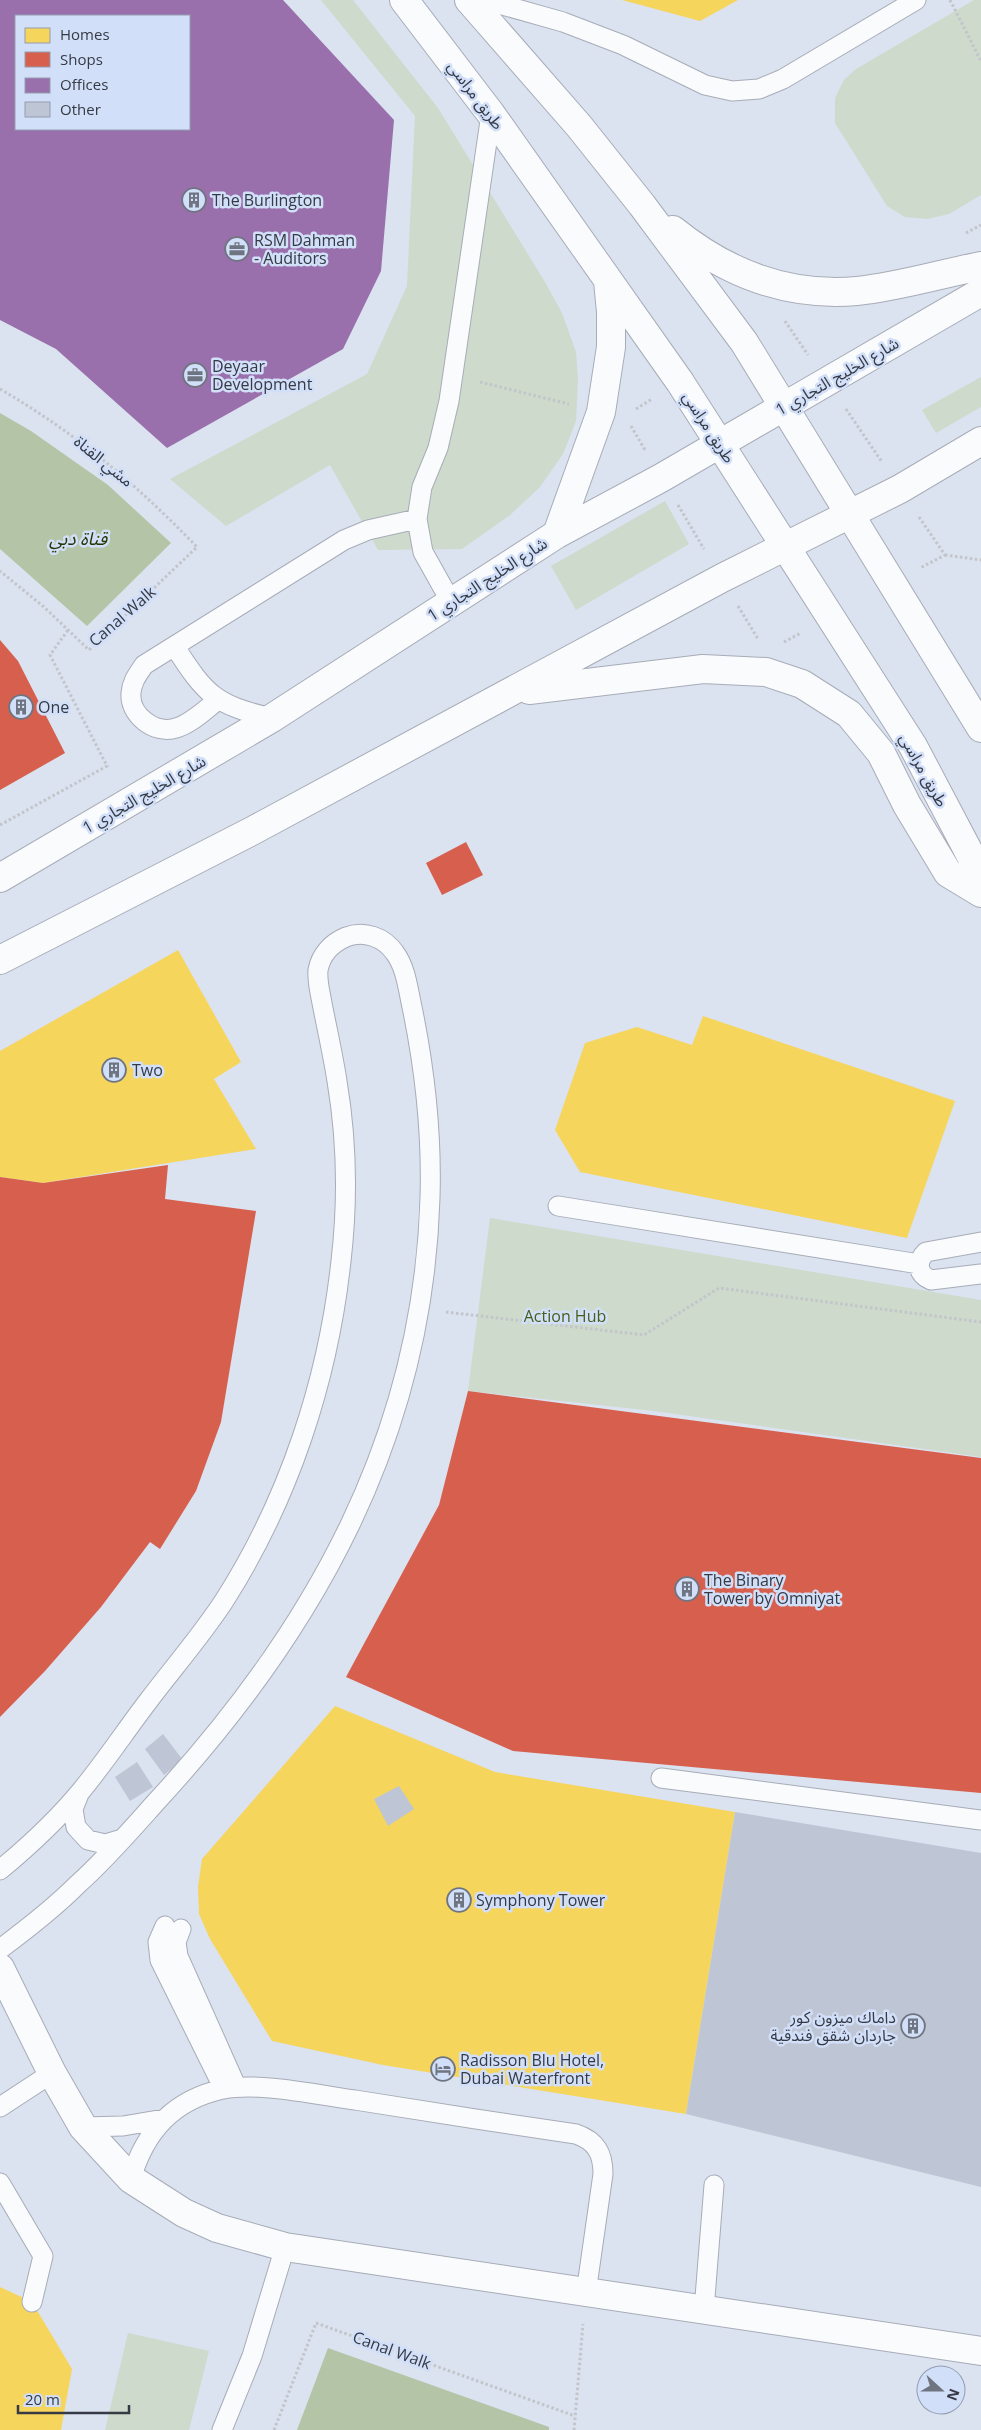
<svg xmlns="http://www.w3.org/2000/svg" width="981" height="2430" font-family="'Open Sans','Noto Sans Arabic',sans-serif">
  <rect width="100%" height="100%" fill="#dbe2f0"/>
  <path fill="#cddacc" d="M 321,0 L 353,0 L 438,108 L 545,282 L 562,313 L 576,352 L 578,380 L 576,421 L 563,454 L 540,487 L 510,515 L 462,549 L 378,550 L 330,465 L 226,526 L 170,479 L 367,374 L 407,286 L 415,116 Z
    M 974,0 L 981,0 L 981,195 L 949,214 L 927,219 L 905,217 L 887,206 L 835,123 L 835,98 L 844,80 L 856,69 Z
    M 981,377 L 981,407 L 936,433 L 922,410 Z
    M 665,501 L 689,544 L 576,610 L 551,566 Z
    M 490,1218 L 981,1300 L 981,1457 L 654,1411 L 468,1391 Z
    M 128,2333 L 209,2351 L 189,2430 L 105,2430 Z"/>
  <path fill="#b4c5a7" d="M 0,413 L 31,431 L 108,485 L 171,543 L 87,626 L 0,549 Z
    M 328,2348 L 549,2427 L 549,2430 L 297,2430 Z"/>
  <path fill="#f6d55c" d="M 622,0 L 738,0 L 700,21 Z
    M 178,950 L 241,1062 L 214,1079 L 256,1149 L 43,1183 L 0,1177 L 0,1051 Z
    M 703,1016 L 955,1101 L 907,1238 L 580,1172 L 555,1130 L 585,1043 L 637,1027 L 692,1045 Z
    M 335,1706 L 495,1772 L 735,1812 L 686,2114 L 383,2065 L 272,2041 L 210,1939 L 199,1914 L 198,1887 L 202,1859 Z
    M 0,2287 L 32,2302 L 72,2369 L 61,2430 L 0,2430 Z"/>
  <path fill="#d6604d" d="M 0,640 L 18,661 L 65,753 L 0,790 Z
    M 466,842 L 483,875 L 442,895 L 426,863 Z
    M 168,1165 L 165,1199 L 256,1211 L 221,1422 L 196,1491 L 160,1549 L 150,1542 L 101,1607 L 45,1671 L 0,1717 L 0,1177 L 43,1183 Z
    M 468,1391 L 981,1458 L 981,1793 L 513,1751 L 346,1677 L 439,1505 Z"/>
  <path fill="#9970ab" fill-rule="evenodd" d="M 0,0 L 283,0 L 394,120 L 381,271 L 343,349 L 167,448 L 56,349 L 0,320 ZM 16,16 L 189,16 L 189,129 L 16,129 Z"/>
  <path fill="#bec5d5" d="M 163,1734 L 183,1760 L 164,1775 L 145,1749 Z
    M 137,1762 L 153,1787 L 130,1801 L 115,1777 Z
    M 399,1786 L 414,1809 L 388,1826 L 374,1799 Z
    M 735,1812 L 981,1853 L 981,2187 L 686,2114 Z"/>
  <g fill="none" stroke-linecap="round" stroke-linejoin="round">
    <g stroke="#a7acb7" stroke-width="21">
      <path id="lane" d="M 485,0 L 563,22 L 623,45 L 705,85 L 732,91 L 759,89 L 783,79 L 916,0
        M 451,602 L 423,552 L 417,519 L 422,487 L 438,448 L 449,401 L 491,114
        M 175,647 C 206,695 215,705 272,718
        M 218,700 C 206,709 191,724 176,728 C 155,735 129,715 131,693 C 132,681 138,674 144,665 L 344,540 L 368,530 L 417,519
        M 558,1206 L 919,1264
        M 981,1242 L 926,1252 C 916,1262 917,1274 931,1280 L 981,1274
        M 661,1778 L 981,1820
        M 79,1794 L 73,1809 L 76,1827 L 88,1840 L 105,1844 L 122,1839
        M 0,1870 C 29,1846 57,1820 81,1791 C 105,1762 126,1730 149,1700 C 174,1667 201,1636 224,1601 C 289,1499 328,1381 341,1261 C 348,1201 347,1141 337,1081 C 333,1055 327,1029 322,1003 C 320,992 317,981 318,970 C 321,954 332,943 346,937 C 364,930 384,937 395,953 C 406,968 408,989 412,1007 C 425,1070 432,1133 430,1198 C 423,1436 315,1630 156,1802 C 131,1830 106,1859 78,1884 C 54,1908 27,1929 0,1949
        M 165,1926 L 158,1942 L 160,1960 L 224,2089
        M 181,1929 L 176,1942 L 178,1956 L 236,2086
        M 0,2107 L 52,2073
        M 83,2127 L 123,2126 L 164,2119
        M 131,2179 C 145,2131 173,2100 223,2089 C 261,2082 317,2095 355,2100 C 429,2112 502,2123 576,2134 C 596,2141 603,2153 603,2174 L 586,2293
        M 0,2183 L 43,2256 L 32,2302
        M 704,2310 L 714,2185
        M 222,2430 L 252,2356 L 285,2247"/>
    </g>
    <g stroke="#a7acb7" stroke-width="30">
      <path id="secondary" d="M 404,0 L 491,114 L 680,382 L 913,746 L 981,875
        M 469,0 L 579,126 L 642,205 L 744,342 L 981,728
        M 673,230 C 726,273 788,297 857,291 C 898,287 940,274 981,266
        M 557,534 L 601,412 L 611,347 L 611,312 L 608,281
        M 529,690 L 703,669 L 766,672 L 802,684 L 849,714 L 881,753 L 907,805 L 948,873 L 981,893
        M 0,878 L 272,718 L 557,534 L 661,478 L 981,292
        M 0,960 L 252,831 L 722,578 L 900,489 L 981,441
        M 0,1968 L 52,2073 L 83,2127 L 131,2179 L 184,2213 L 217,2228 L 285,2247 L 981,2351"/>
    </g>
    <path stroke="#c2c5c9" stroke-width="3" stroke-dasharray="2.5 2.5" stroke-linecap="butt" d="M 950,0 L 981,61
      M 966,233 L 981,225
      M 785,321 L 808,355
      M 480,382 L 569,404
      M 0,389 C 77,434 135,483 197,547 L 89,650 L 44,607 L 0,571
      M 636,409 L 652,399
      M 846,409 L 882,462
      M 631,426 L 645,450
      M 678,505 L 704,549
      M 919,517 L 945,555 L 920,568
      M 945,555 L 981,560
      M 738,606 L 758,639
      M 784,642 L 801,633
      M 0,825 L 107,766 L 50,655 L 68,630
      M 446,1312 L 644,1335 L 719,1288 L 981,1322
      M 274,2430 L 316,2323 L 575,2416
      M 574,2430 L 583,2324"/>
    <use href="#lane" stroke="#fafbfd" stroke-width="19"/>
    <use href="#secondary" stroke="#fafbfd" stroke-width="28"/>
  </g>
  <defs>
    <g id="building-ring" transform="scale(1.25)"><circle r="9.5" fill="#d2dff9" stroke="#6f7580" stroke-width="1.5"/><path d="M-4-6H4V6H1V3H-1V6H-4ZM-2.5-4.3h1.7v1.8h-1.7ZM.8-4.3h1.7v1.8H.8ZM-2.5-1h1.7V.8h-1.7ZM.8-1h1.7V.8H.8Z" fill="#6f7580"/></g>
    <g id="office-ring" transform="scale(1.25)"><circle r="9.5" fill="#d2dff9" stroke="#6f7580" stroke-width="1.5"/><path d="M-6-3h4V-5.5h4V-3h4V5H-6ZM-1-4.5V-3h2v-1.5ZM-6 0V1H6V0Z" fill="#6f7580"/></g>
    <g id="hotel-ring" transform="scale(1.25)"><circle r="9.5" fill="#d2dff9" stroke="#6f7580" stroke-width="1.5"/><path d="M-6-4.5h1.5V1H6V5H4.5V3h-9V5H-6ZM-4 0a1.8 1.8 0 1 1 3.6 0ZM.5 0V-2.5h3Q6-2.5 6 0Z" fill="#6f7580"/></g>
  </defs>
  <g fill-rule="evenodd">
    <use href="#building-ring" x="194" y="200"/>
    <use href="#office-ring" x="237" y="249"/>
    <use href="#office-ring" x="195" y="375"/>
    <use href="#building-ring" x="21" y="707"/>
    <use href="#building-ring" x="114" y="1070"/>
    <use href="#building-ring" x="687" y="1589"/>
    <use href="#building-ring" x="459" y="1900"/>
    <use href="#building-ring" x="913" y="2026"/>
    <use href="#hotel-ring" x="443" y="2069"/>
  </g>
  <g text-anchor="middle" stroke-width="5" stroke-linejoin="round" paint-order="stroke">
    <g font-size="16" fill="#353a44" stroke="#d2dff9">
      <text transform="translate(476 95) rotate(53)" y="6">طريق مراسي</text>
      <text transform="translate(837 376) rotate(-30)" y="6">شارع الخليج التجاري 1</text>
      <text transform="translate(709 427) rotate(57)" y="6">طريق مراسي</text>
      <text transform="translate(104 461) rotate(39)" y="6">مشي القناة</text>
      <text transform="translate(487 579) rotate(-33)" y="6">شارع الخليج التجاري 1</text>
      <text transform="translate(122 616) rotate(-41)" y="6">Canal Walk</text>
      <text transform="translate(924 770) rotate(61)" y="6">طريق مراسي</text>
      <text transform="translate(144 794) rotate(-30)" y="6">شارع الخليج التجاري 1</text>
      <text transform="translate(392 2350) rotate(20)" y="6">Canal Walk</text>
    </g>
    <g font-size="16" fill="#353a44" stroke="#d2dff9" text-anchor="start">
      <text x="212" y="206">The Burlington</text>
      <text x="254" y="246">RSM Dahman<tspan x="254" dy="18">- Auditors</tspan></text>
      <text x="212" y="372">Deyaar<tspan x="212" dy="18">Development</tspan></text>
      <text x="38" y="713">One</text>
      <text x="132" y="1076">Two</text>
      <text x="704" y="1586">The Binary<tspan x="704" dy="18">Tower by Omniyat</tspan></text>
      <text x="476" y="1906">Symphony Tower</text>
      <text x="896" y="2023" text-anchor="end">داماك ميزون كور<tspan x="896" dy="18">جاردان شقق فندقية</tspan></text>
      <text x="460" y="2066">Radisson Blu Hotel,<tspan x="460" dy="18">Dubai Waterfront</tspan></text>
    </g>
    <g font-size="16" fill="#466019" stroke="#d2dff9">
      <text x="565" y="1322">Action Hub</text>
    </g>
    <g font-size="18" font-style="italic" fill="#253800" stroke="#d2dff9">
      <text x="78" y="545">قناة دبي</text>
    </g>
  </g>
  <rect x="15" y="15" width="175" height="115" fill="#d2dff9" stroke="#939db1"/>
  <rect x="25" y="28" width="25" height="15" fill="#f6d55c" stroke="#939db1"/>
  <text x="60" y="40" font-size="15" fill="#353a44">Homes</text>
  <rect x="25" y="52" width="25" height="15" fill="#d6604d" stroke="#939db1"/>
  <text x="60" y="65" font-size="15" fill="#353a44">Shops</text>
  <rect x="25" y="78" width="25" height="15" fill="#9970ab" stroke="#939db1"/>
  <text x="60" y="90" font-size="15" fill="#353a44">Offices</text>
  <rect x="25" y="102" width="25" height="15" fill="#bec5d5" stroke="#939db1"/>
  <text x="60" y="115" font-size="15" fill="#353a44">Other</text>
  <g transform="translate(941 2390) rotate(111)"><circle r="24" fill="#d2dff9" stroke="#939db1"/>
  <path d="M0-4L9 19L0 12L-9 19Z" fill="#6f7580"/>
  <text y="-8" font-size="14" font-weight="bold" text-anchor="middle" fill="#353a44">N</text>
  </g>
  <path d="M18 2405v8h111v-8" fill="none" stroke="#353a44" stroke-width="2.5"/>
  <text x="25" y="2405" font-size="15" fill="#353a44" stroke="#d2dff9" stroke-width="4" paint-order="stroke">20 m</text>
</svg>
